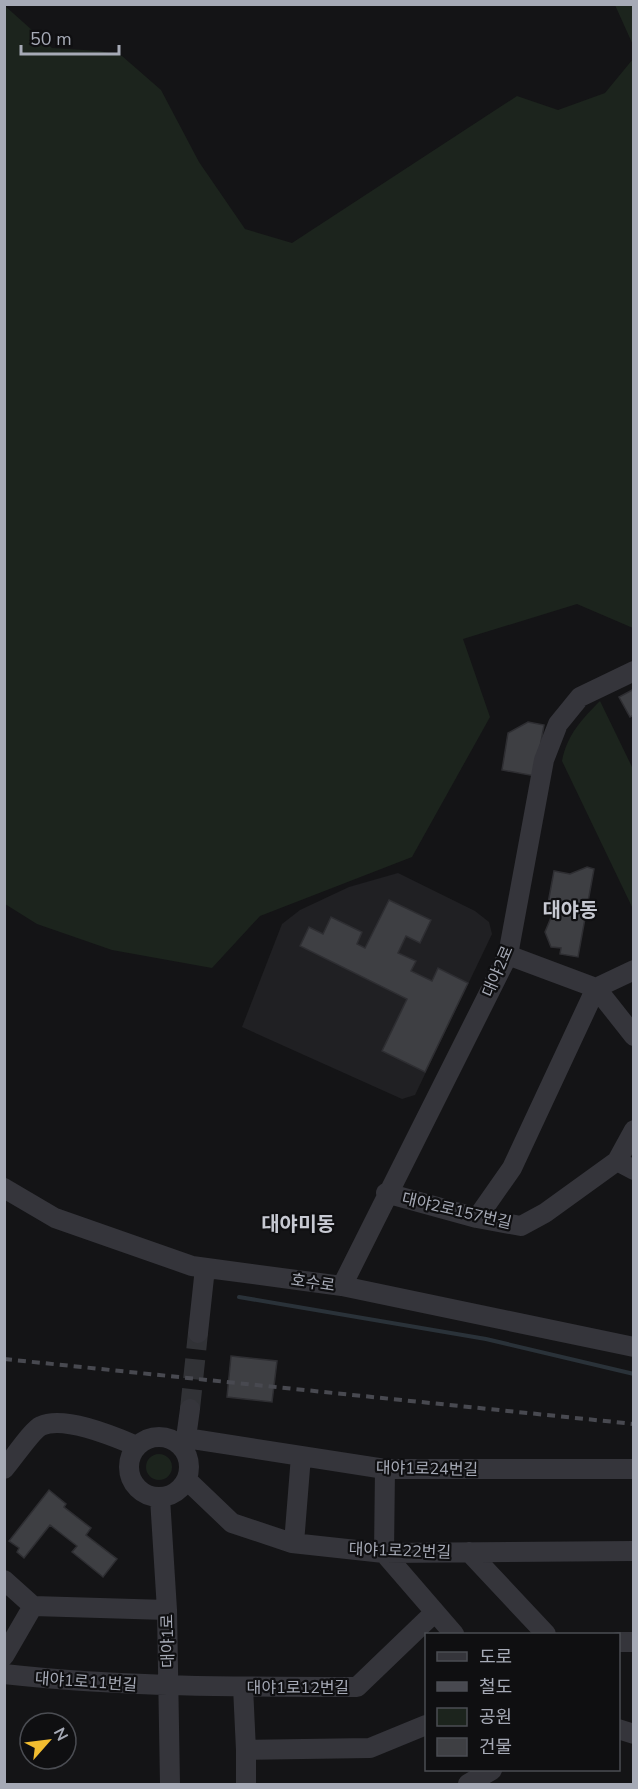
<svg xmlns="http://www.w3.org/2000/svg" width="638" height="1789" font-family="'Nunito Sans','Noto Sans KR',sans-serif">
  <rect width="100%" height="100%" fill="#141416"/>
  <path fill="#202023" d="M 398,873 L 475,911 L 489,922 L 492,934 L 415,1095 L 402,1099 L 242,1027 L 282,924 L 300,910 L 349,887 Z"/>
  <path fill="#1c241d" d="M 4,5 L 52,48 L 100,51 L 122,56 L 161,90 L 199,162 L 245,229 L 292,243 L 517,96 L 558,110 L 605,93 L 633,59 L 633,628 L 577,604 L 463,639 L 490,717 L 412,857 L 260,916 L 212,968 L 112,950 L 37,924 L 5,904 Z
    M 615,5 L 633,5 L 633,45 Z
    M 600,701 L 633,769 L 633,909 L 562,761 C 567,735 582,719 600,701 Z
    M146 1467a13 13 0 1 1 26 0a13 13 0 1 1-26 0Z"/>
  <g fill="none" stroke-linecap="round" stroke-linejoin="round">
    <path stroke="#2a3239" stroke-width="4" d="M 239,1297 L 486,1339 L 634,1374"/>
  </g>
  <path fill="#3e3f43" stroke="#2e2e32" stroke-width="1.5" d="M 634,689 L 634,715 L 630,717 L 619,697 Z
    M 528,722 L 544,725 L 535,776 L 502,770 L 508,733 Z
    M 587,867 L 594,869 L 578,957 L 560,954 L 561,948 L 551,947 L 545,932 L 552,915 L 546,914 L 554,871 L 570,874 Z
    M 389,900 L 431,920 L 420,943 L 406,936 L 398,953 L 416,961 L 411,971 L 432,981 L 438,968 L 468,983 L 425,1072 L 382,1051 L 407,999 L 300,946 L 309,927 L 323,934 L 331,917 L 362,932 L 357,944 L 365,948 Z
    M 231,1356 L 277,1361 L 272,1402 L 227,1397 Z
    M 49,1490 L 66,1504 L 64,1507 L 91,1528 L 86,1535 L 117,1559 L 103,1577 L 72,1552 L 77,1546 L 50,1525 L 24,1558 L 17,1552 L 19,1548 L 9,1541 Z"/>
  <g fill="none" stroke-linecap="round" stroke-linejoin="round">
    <path stroke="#313236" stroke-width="20" stroke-dasharray="20 10" stroke-linecap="butt" d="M 190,1409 L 198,1333"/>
    <path stroke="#35353b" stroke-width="20" d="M 508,955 L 596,988 L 634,970
      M 617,1161 L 634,1170
      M 4,1188 L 55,1218 L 192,1266 L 342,1286 L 634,1347
      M 386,1193 L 477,1218 L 521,1226 L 545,1213 L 617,1161 L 634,1130
      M 477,1218 L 512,1168 L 596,988 L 634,1036
      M 342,1286 L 508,955 L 544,760 L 558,724 L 580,697 L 634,671
      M 198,1333 L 205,1268
      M129 1467a30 30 0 1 1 60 0a30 30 0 1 1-60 0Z
      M 186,1438 L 385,1469 L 634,1469
      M 179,1444 L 186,1438 L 190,1409
      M 4,1469 C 13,1459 32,1430 41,1426 C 64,1415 115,1437 137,1446
      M 385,1469 L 384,1553 L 454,1634
      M 187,1480 L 232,1523 L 292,1543 L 384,1553 L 634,1551
      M 160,1498 L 167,1610 L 170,1784
      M 294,1543 L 301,1456
      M 469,1552 L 546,1634
      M 4,1580 L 33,1606 L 167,1610
      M 618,1642 L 634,1642
      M 4,1656 L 33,1606
      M 4,1674 C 122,1687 239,1687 357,1687 L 434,1613
      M 243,1687 L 246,1750 L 370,1748 L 426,1725
      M 618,1729 L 634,1734
      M 246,1784 L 246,1750
      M 468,1784 L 492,1770"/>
    <path stroke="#484950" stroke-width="4" stroke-dasharray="8 6" stroke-linecap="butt" d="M 4,1359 L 634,1424"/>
  </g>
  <g text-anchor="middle" stroke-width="4.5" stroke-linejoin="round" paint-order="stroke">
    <g font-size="16" fill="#a6aab6" stroke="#0f0f11">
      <text transform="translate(497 971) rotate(-67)" y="6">대야2로</text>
      <text transform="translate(457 1210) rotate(13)" y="6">대야2로157번길</text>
      <text transform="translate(313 1282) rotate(8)" y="6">호수로</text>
      <text transform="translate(427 1468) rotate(1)" y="6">대야1로24번길</text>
      <text transform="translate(400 1550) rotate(2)" y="6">대야1로22번길</text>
      <text transform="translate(167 1641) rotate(-91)" y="6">대야1로</text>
      <text transform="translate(86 1681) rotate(4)" y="6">대야1로11번길</text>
      <text x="298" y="1693">대야1로12번길</text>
    </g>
    <g font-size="20" font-weight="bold" fill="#c7c9d2" stroke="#0f0f11">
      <text x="570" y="917">대야동</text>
      <text x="298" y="1231">대야미동</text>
    </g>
  </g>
  <rect width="638" height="1789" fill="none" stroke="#a6aab6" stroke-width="12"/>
  <rect x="425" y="1633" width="195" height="138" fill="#0f0f11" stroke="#4b4d53" stroke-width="1.5"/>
  <rect x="437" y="1652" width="30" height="9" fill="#35353b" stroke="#4b4d53" stroke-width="1.5"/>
  <text x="479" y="1663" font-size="18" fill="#a6aab6">도로</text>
  <rect x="437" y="1682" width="30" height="9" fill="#484950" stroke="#4b4d53" stroke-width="1.5"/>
  <text x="479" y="1693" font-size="18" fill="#a6aab6">철도</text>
  <rect x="437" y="1708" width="30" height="18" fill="#1c241d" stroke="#4b4d53" stroke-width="1.5"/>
  <text x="479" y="1723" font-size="18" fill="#a6aab6">공원</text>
  <rect x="437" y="1738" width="30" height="18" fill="#3e3f43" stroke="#4b4d53" stroke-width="1.5"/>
  <text x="479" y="1753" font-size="18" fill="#a6aab6">건물</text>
  <g transform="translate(48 1741) rotate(62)"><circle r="28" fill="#0f0f11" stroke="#4b4d53" stroke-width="1.5"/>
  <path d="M0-4.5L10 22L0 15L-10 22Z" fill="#f2bd30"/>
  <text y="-9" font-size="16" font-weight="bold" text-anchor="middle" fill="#a6aab6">N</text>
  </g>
  <path d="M21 45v9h98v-9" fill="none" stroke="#a6aab6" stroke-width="3"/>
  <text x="30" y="45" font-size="18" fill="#a6aab6" stroke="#0f0f11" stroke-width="4.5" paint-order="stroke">50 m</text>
</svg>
